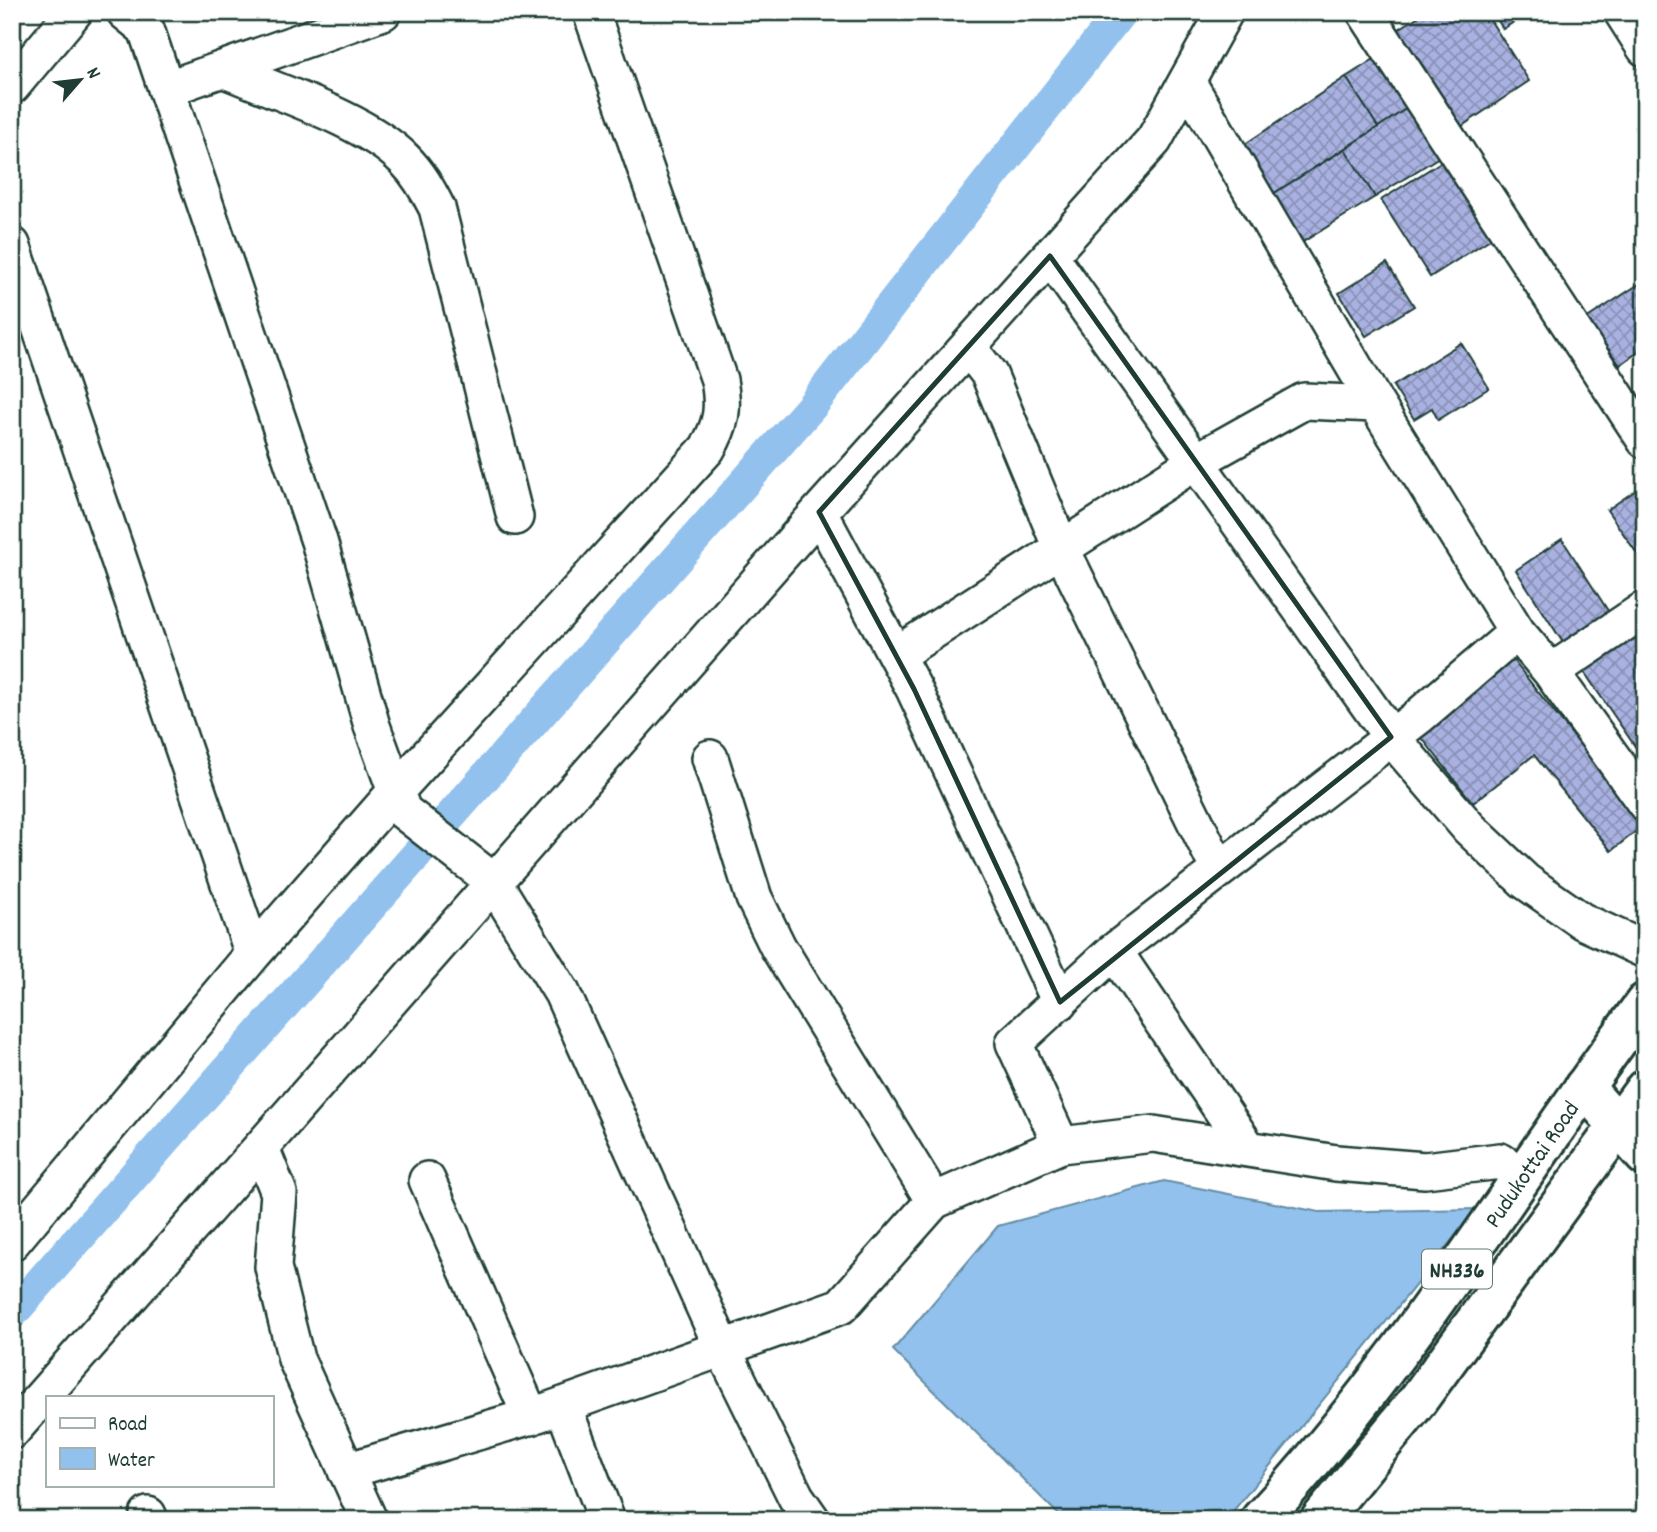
<svg xmlns="http://www.w3.org/2000/svg" width="1657" height="1532" font-family="Dekko,sans-serif">
  <defs>
    <pattern id="building-cross-hatch" width="8" height="8" patternUnits="userSpaceOnUse" patternTransform="scale(1.75)"><rect width="8" height="8" fill="#a9b1e1"/><path d="M0 0l8 8M0 8l8-8" fill="none" stroke="#8991b7"/></pattern>
  </defs>
  <rect width="100%" height="100%" fill="#fff"/>
  <filter id="ink" filterUnits="userSpaceOnUse"><feTurbulence type="fractalNoise" baseFrequency=".0143" numOctaves="2"/><feDisplacementMap in="SourceGraphic" scale="14" xChannelSelector="R" yChannelSelector="G"/><feConvolveMatrix kernelMatrix="1 2 1 2 8 2 1 2 1" color-interpolation-filters="sRGB"/></filter>
  <g filter="url(#ink)">
    <path fill="#92c1ed" stroke="#648ca3" stroke-width="2" d="M 1164,1181 L 1319,1212 L 1477,1209 L 1226,1520 L 1064,1520 L 893,1350 L 998,1226 Z"/>
    <g fill="none" stroke-linecap="round" stroke-linejoin="round">
      <path stroke="#92c1ed" stroke-width="32" d="M 12,1314 L 811,407 L 1121,12"/>
    </g>
    <path fill="url(#building-cross-hatch)" stroke="#1f3d34" stroke-width="2" d="M 1425,12 L 1485,12 L 1529,81 L 1459,128 L 1396,31 Z
      M 1493,12 L 1529,12 L 1503,29 Z
      M 1382,54 L 1415,103 L 1378,127 L 1346,77 Z
      M 1346,77 L 1378,127 L 1271,195 L 1242,146 Z
      M 1415,103 L 1447,152 L 1375,197 L 1345,149 Z
      M 1345,149 L 1375,197 L 1301,243 L 1271,195 Z
      M 1449,157 L 1498,234 L 1430,277 L 1381,200 Z
      M 1387,263 L 1414,306 L 1366,336 L 1339,293 Z
      M 1645,280 L 1645,347 L 1620,365 L 1586,319 Z
      M 1461,343 L 1489,388 L 1438,420 L 1432,408 L 1414,419 L 1393,386 Z
      M 1645,484 L 1645,565 L 1607,510 Z
      M 1562,539 L 1610,614 L 1564,644 L 1516,570 Z
      M 1645,622 L 1645,757 L 1643,758 L 1580,666 Z
      M 1512,659 L 1644,825 L 1611,851 L 1534,755 L 1473,803 L 1418,733 Z"/>
    <g fill="none" stroke-linecap="round" stroke-linejoin="round">
      <g stroke="#1f3d34" stroke-width="40">
        <path id="street" d="M 125,12 L 146,29 L 319,541 L 372,726 L 403,811 L 493,881 L 562,993 L 723,1349 L 796,1497 L 812,1520
          M 1365,12 L 1645,440
          M 1622,12 L 1645,48
          M 223,69 C 276,92 364,119 404,159 C 419,174 428,190 437,208 L 515,517
          M 1187,81 L 1376,404 L 1517,632 L 1551,672 L 1645,803
          M 12,86 L 74,12
          M 166,89 L 383,12
          M 12,245 L 253,954
          M 1050,256 L 1391,737 L 1469,828 L 1525,881 L 1582,921 L 1645,950
          M 968,347 L 989,374 L 1061,548 L 1219,870
          M 819,512 L 914,689 L 1060,1002
          M 896,655 L 1197,461 L 1304,401 L 1376,404
          M 1551,672 L 1645,609
          M 710,758 L 754,898 L 778,947 L 934,1201
          M 1114,951 L 1247,1147
          M 1061,1145 L 1014,1043 L 1114,951 L 1418,717 L 1517,632
          M 261,1148 L 279,1193 L 273,1267 L 296,1359 L 369,1520
          M 427,1180 L 531,1417
          M 12,1242 L 253,954 L 396,791 L 707,449 C 722,424 724,408 719,380 L 591,12
          M 563,1406 L 607,1520
          M 12,1431 L 819,512 L 1154,140 L 1225,12
          M 346,1471 L 538,1414 L 841,1306 L 934,1201 L 1061,1145 L 1153,1134 L 1336,1163 L 1425,1170 L 1500,1161 L 1523,1176
          M 148,1515 L 150,1520"/>
      </g>
      <g stroke="#1f3d34" stroke-width="44">
        <path id="secondary" d="M 1584,1087 L 1645,1156"/>
      </g>
      <g stroke="#1f3d34" stroke-width="44">
        <g id="highway">
          <path id="s1" d="M 1260,1520 C 1407,1362 1517,1175 1645,1003"/>
          <path d="M 1320,1520 L 1418,1400 L 1645,1089"/>
        </g>
      </g>
      <use href="#street" stroke="#fff" stroke-width="35"/>
      <use href="#secondary" stroke="#fff" stroke-width="38"/>
      <use href="#highway" stroke="#fff" stroke-width="38"/>
    </g>
  </g>
  <path fill="none" stroke="#1f3d34" stroke-width="5" stroke-linejoin="round" d="M 1050,256 L 1391,737 L 1060,1002 L 914,689 L 819,512 Z"/>
  <g text-anchor="middle" stroke-width="5" stroke-linejoin="round" paint-order="stroke">
    <rect fill="#fff" stroke="#627771" stroke-width="2" x="1422" y="1249.5" width="70" height="39" rx="5"/>
    <g font-size="23" font-weight="bold" fill="#1f3d34">
      <text x="1457" y="1277">NH336</text>
    </g>
    <g font-size="24" fill="#1f3d34" stroke="#fff">
      <text dy="8" stroke="none"><textPath href="#s1" startOffset="448">Pudukottai Road</textPath></text>
    </g>
  </g>
  <rect width="1657" height="1532" fill="none" stroke="#fff" stroke-width="42"/>
  <rect x="21" y="21" width="1615" height="1490" fill="none" stroke="#1f3d34" stroke-width="2.5" filter="url(#ink)"/>
  <rect x="46" y="1396" width="228" height="91" fill="#ffffff" stroke="#a5b1ae" stroke-width="2"/>
  <rect x="60" y="1418" width="35" height="10" fill="#ffffff" stroke="#a5b1ae" stroke-width="2"/>
  <text x="108" y="1430" font-size="21" fill="#1f3d34">Road</text>
  <rect x="60" y="1448" width="35" height="21" fill="#92c1ed" stroke="#a5b1ae" stroke-width="2"/>
  <text x="108" y="1466" font-size="21" fill="#1f3d34">Water</text>
  <g transform="translate(80 80) rotate(62)" stroke="#ffffff" stroke-width="5" paint-order="stroke">
  <path d="M0-5L12 26L0 18L-12 26Z" fill="#1f3d34"/>
  <text y="-10" font-size="19" font-weight="bold" text-anchor="middle" fill="#1f3d34">N</text>
  </g>
</svg>
